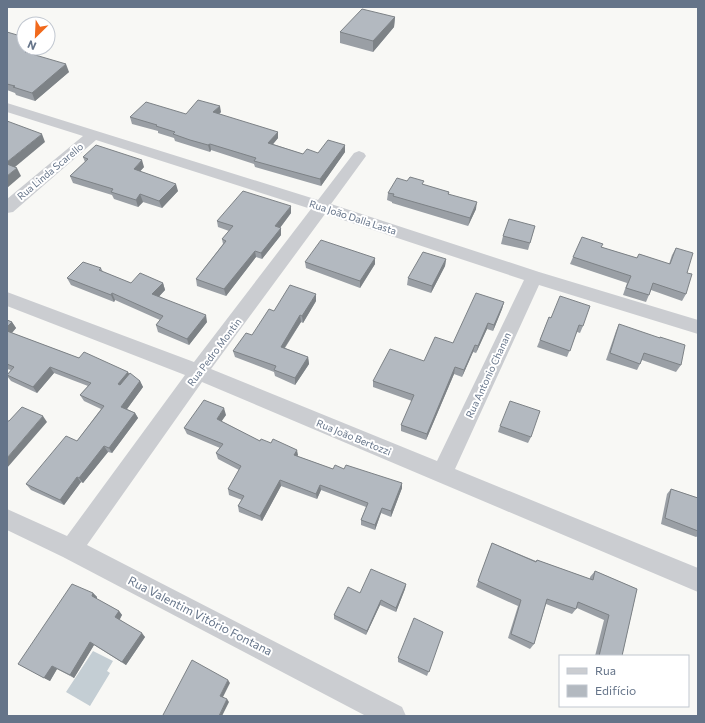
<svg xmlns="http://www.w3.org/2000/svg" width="705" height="723" font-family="Commissioner,sans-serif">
  <rect width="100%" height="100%" fill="#f8f8f5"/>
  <path fill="#c4ced4" d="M 93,651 L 113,661 L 107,671 L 110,673 L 90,706 L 66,692 Z"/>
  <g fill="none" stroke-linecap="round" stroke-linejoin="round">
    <path fill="#cbcdd1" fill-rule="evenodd" d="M 7,103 L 318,200 L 354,153 L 359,151 L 364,153 L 366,156 L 331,204 L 539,272 L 698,320 L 698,334 L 539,285 L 455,469 L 698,568 L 698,592 L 202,382 L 87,545 L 402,707 L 406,716 L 366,716 L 63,557 L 7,530 L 7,509 L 67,536 L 185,375 L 7,306 L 7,292 L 194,362 L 311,209 L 96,140 L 13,212 L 7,213 L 7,199 L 83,136 L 7,112 ZM 325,214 L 524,280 L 437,461 L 211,369 Z"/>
  </g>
  <path fill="#9a9fa5" d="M 395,17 L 394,27 L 373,52 L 340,43 L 340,32 Z
    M 7,32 L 43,49 L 35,55 L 69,72 L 35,101 L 16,95 L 15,93 L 7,90 Z
    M 221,112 L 219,114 L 278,138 L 273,144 L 303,154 L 345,152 L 321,186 L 255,167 L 254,164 L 211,150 L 210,152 L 175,141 L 174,138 L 158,133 L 158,131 L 132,124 L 130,117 L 186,114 Z
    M 83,157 L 144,167 L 140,171 L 178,191 L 162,208 L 143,202 L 138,207 L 114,199 L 112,195 L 73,183 L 70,176 L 85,162 Z
    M 424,185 L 449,192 L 449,194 L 476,209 L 468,226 L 392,203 L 392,202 L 387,200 L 388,193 Z
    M 291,213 L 280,228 L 281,235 L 262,259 L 256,257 L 226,296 L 197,286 L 196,279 L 223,244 L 222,239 L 229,231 L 218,227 L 217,221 Z
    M 535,226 L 528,250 L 501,244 L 503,236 Z
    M 601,247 L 637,258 L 639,254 L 669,264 L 672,255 L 676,248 L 687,273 L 686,294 L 682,301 L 651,290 L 646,302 L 623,295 L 627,283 L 570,264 L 573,257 Z
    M 446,259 L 445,266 L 431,293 L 407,285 L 408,278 Z
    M 305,262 L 375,264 L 360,288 L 306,268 Z
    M 101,268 L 103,272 L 131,283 L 163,283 L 165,290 L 159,296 L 207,322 L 189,345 L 158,332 L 156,325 L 160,320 L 115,300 L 114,302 L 71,285 L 67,278 Z
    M 316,301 L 303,323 L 301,322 L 285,348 L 308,357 L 309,364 L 295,385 L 275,376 L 274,372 L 235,357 L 233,351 L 252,335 L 274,311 Z
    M 504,302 L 502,309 L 493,331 L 487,329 L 476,353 L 473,352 L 462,377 L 454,374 L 426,440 L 401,431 L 401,425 L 412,401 L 373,387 L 373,381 L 424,361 L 453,343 Z
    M 549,317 L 583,326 L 580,333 L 577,332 L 567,357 L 537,347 Z
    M 7,320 L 12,322 L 16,328 L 12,333 L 79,358 L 128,372 L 129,374 L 140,381 L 143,387 L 127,409 L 135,413 L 138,418 L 112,453 L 108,452 L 83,483 L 81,482 L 64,505 L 31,490 L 26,484 L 77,441 L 101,409 L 84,401 L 80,395 L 88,386 L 54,373 L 37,393 L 11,381 L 7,376 L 7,375 L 11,370 L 7,369 Z
    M 619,324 L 681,365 L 676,372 L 642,360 L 637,370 L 606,360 L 616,331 Z
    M 226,415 L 221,421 L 260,441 L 298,455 L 297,456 L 333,469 L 344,469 L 402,483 L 402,488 L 391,517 L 381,513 L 375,530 L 361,525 L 361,520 L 366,507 L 321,490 L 317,499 L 281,486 L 262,521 L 239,512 L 238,506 L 242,500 L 229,495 L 228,489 L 239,470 L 218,459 L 216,453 L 220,448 L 187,434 L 184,428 Z
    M 500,426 L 531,437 L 528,443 L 498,432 Z
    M 671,489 L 698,498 L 698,536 L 696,537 L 661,524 L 667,494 Z
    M 492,543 L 536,561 L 537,560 L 590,579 L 590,577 L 595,571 L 637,589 L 622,656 L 595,656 L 604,620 L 577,608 L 576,609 L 572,614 L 546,604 L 534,644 L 530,649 L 508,638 L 518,606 L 476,587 Z
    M 406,584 L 405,589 L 396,612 L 380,605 L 366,635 L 334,619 L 334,615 L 360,593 Z
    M 93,593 L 97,597 L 97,599 L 119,611 L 122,615 L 119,619 L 145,637 L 126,665 L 94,645 L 74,678 L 57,669 L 50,681 L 18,664 Z
    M 443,632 L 427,676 L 398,662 L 398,658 Z"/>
  <path fill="#7d8286" d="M 395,17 L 394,27 L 373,52 L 373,41 Z
    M 31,48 L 42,48 L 43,49 L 28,60 L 25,52 Z
    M 66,64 L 69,72 L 35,101 L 32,93 Z
    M 220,106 L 221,112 L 214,119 L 213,112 Z
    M 278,132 L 278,138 L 269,149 L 268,143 Z
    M 42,134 L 45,142 L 9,172 L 7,168 L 7,162 Z
    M 210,144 L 211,150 L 210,152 L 208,145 Z
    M 345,145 L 345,152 L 321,186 L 320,179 Z
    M 142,160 L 144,167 L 136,176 L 134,169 Z
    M 17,168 L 21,176 L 7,188 L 7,176 Z
    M 176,184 L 178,191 L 162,208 L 159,201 Z
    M 140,194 L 143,202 L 138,207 L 136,200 Z
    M 477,202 L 476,209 L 468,226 L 470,218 Z
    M 291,206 L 291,213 L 276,233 L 275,226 Z
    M 281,228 L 281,235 L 262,259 L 261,253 Z
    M 255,251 L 256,257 L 226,296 L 224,289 Z
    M 375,258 L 375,264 L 360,288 L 360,281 Z
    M 446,259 L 445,266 L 431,293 L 432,286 Z
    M 163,283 L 165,290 L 155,301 L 152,294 Z
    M 112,293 L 115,300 L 114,302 L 111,295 Z
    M 316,294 L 316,301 L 303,323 L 302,316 Z
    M 504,302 L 502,309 L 493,331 L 494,325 Z
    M 206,315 L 207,322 L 189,345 L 187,339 Z
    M 300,315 L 301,322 L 281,353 L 281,347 Z
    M 12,322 L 16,328 L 9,336 L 7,333 L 7,327 Z
    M 488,323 L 487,329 L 476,353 L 478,346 Z
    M 475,345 L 473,352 L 462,377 L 464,370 Z
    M 308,357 L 309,364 L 295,385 L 295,378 Z
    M 50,367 L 54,373 L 37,393 L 33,387 Z
    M 455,367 L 454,374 L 426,440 L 427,434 Z
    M 128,372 L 131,378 L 121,390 L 118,384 Z
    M 140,381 L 143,387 L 124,413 L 121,407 Z
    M 224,408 L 226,415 L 219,425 L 217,419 Z
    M 135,413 L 138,418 L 112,453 L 109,448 Z
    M 43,416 L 47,422 L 7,468 L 7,458 Z
    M 104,446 L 108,452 L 83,483 L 79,478 Z
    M 297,450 L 298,455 L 294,461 L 294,455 Z
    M 77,477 L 81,482 L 64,505 L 60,500 Z
    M 280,480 L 281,486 L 262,521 L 260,516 Z
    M 402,483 L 402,488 L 391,517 L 391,511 Z
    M 320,485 L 321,490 L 317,499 L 316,494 Z
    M 382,508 L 381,513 L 375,530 L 375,525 Z
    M 406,584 L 405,589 L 396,612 L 396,608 Z
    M 93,593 L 97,597 L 96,600 L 92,596 Z
    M 381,600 L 380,605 L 366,635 L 367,631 Z
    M 119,611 L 122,615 L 119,621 L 115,617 Z
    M 142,633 L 145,637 L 126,665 L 122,662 Z
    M 90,642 L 94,645 L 74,678 L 70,675 Z
    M 52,666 L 57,669 L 50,681 L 44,678 Z
    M 228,680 L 230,683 L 222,699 L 220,696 Z
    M 227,699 L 229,702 L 222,716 L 219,716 Z"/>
  <path fill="#b3b9c0" stroke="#7d8286" d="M 362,9 L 395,17 L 373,41 L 340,32 Z
    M 7,32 L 24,37 L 24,48 L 31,48 L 25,52 L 66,64 L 32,93 L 13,87 L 15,86 L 7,84 Z
    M 198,100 L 220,106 L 213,112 L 278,132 L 268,143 L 303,154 L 307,149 L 318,153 L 328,140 L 345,145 L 320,179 L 254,161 L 256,158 L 210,144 L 208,145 L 190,140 L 173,134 L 175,132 L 156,126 L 157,125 L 130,117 L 146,102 L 186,114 Z
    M 7,121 L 42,134 L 7,162 Z
    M 96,145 L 142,160 L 134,169 L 176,184 L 159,201 L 140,194 L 136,200 L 111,192 L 113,189 L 70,176 L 88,159 L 83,157 Z
    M 7,164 L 17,168 L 7,176 Z
    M 410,177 L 424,181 L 422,184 L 449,192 L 448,194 L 477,202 L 470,218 L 393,196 L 394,194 L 388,193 L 397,178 L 407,181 Z
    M 243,191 L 291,206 L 275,226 L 281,228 L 261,253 L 255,251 L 224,289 L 196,279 L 226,241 L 222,239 L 233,226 L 217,221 Z
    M 509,219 L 535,226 L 530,243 L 503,236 Z
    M 582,237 L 603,244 L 601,247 L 637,258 L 639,254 L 670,264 L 676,248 L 693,253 L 687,273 L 692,274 L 686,294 L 653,283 L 649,295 L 626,288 L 631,276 L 573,257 Z
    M 321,240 L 375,258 L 360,281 L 305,262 Z
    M 423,252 L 446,259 L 432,286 L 408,278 Z
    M 83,262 L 101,268 L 99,270 L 131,283 L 140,273 L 163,283 L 152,294 L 206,315 L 187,339 L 156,325 L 163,316 L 112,293 L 111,295 L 67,278 Z
    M 290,285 L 316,294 L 302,316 L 300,315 L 281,347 L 308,357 L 295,378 L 274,370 L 276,366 L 233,351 L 246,333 L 252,335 L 269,309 L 274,311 Z
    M 476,293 L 504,302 L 494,325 L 488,323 L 478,346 L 475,345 L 464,370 L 455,367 L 427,434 L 401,425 L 414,395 L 373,381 L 390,349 L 424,361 L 435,337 L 453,343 Z
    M 560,296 L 590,306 L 583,326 L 579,325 L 570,351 L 540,340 L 549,317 L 551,318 Z
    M 7,320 L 12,322 L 7,327 Z
    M 619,324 L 660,338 L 660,337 L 685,345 L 681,365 L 644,353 L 640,364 L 610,353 Z
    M 7,331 L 79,358 L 84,352 L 128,372 L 118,384 L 120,385 L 130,373 L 140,381 L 121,407 L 135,413 L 109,448 L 104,446 L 79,478 L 77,477 L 60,500 L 26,484 L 66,436 L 77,441 L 104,406 L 80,395 L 91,383 L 50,367 L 33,387 L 7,375 L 14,367 L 7,364 Z
    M 204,400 L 224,408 L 217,419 L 260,441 L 261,439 L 271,443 L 273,439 L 297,450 L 294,455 L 333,469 L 335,465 L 344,469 L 346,465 L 402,483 L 391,511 L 382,508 L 375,525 L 361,520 L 368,503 L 320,485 L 316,494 L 280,480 L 260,516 L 238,506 L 244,496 L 228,489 L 241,466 L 216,453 L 223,444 L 184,428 Z
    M 510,401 L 540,411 L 531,437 L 500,426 Z
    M 22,407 L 43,416 L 7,458 L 7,421 L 9,421 Z
    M 671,489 L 698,498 L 698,531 L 665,518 Z
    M 492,543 L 536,562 L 537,560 L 593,580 L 595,571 L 637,589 L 622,656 L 599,656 L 609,615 L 578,602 L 576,609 L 547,599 L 534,644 L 511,634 L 521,600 L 478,581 Z
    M 371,569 L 406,584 L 396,608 L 381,600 L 367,631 L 334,615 L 348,587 L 360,593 Z
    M 72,584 L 93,593 L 92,596 L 119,611 L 115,617 L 142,633 L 122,662 L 90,642 L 70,675 L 52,666 L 44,678 L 18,664 Z
    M 414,618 L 443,632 L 429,672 L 398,658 Z
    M 192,660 L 228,680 L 220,696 L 227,699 L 219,716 L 165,716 L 163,715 Z"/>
  <g text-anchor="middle" stroke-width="4" stroke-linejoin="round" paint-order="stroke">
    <g font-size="10" fill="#657489" stroke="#fff">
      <text transform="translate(50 171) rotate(-40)" y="4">Rua Linda Scarello</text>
      <text transform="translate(353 217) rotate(18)" y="4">Rua João Dalla Lasta</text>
      <text transform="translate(214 352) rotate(-53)" y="4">Rua Pedro Montin</text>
      <text transform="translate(488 375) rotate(-65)" y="4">Rua Antonio Chanan</text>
      <text transform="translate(354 437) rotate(22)" y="4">Rua João Bertozzi</text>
    </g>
    <g font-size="12" fill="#657489" stroke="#fff">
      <text transform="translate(200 616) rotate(27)" y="4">Rua Valentim Vitório Fontana</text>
    </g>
  </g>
  <rect width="705" height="723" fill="none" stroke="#657489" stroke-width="16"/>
  <rect x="559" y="655" width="130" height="52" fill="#ffffff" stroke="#c1c7d0"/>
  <rect x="567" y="668" width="20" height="6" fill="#cbcdd1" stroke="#c1c7d0"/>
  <text x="595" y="675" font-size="12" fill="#657489">Rua</text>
  <rect x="567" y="685" width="20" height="12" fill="#b3b9c0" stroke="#c1c7d0"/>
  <text x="595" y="695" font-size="12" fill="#657489">Edifício</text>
  <g transform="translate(36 36) rotate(204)"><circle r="19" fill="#ffffff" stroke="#c1c7d0"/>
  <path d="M0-3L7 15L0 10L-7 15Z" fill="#f1691c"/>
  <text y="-6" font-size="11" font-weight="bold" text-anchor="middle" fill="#657489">N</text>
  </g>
</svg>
